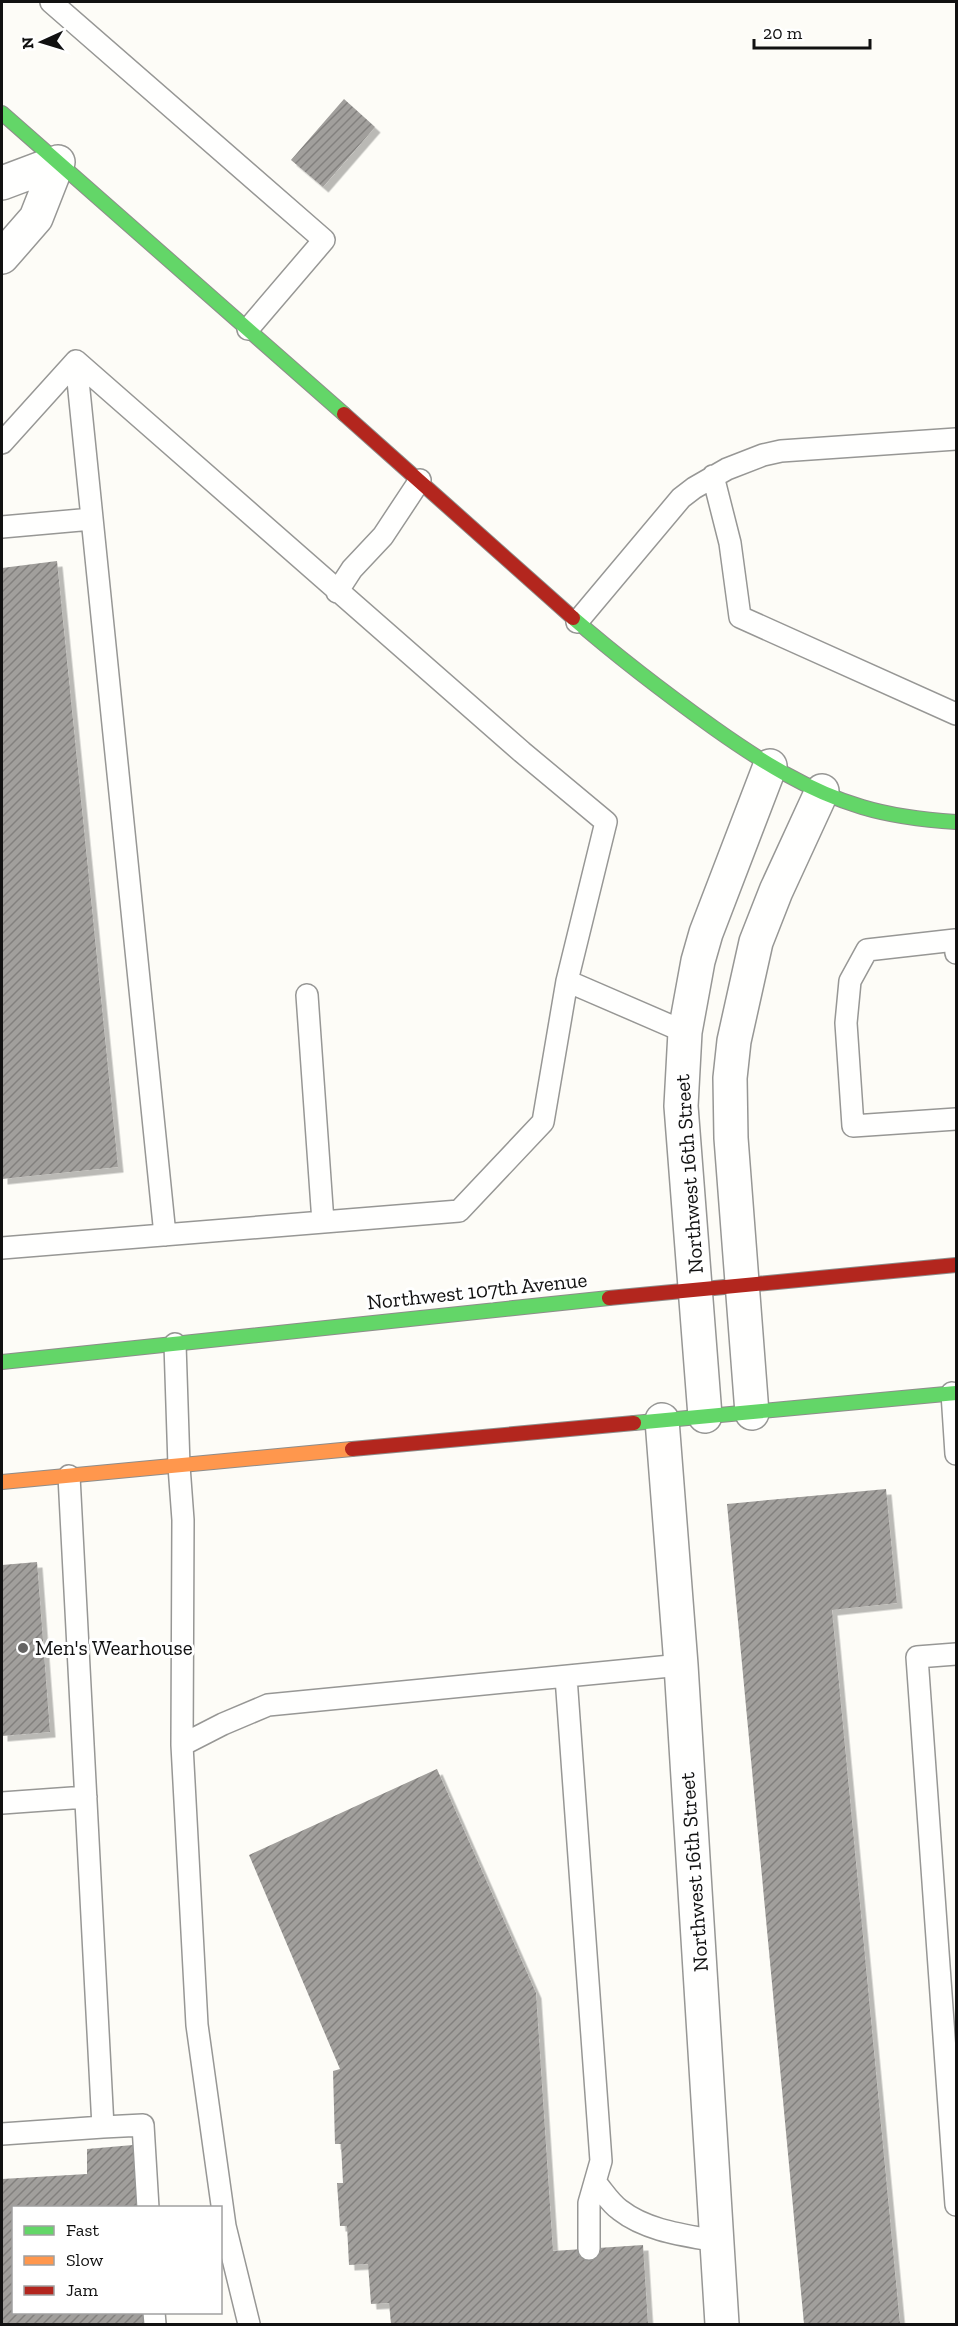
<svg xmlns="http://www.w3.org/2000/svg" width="958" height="2326" font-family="'Zilla Slab',serif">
  <defs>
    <pattern id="building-hatch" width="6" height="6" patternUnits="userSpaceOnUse" patternTransform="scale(1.5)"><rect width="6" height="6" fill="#a19f9c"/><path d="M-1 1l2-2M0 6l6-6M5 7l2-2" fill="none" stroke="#82807e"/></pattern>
    <filter id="shadow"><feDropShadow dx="5.5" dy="5.5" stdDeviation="0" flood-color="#0004"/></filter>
  </defs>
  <rect width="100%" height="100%" fill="#fdfcf7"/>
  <path fill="url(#building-hatch)" filter="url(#shadow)" d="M 344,99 L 375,127 L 323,187 L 291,160 Z
    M 57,561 L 118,1167 L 2,1179 L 2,568 Z
    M 886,1489 L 897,1603 L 832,1610 L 900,2324 L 804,2324 L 727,1504 Z
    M 37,1562 L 50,1732 L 2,1736 L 2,1565 Z
    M 437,1769 L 536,1993 L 553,2251 L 643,2245 L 648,2324 L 391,2324 L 389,2303 L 371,2304 L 368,2264 L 349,2265 L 347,2226 L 340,2226 L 337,2183 L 343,2183 L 341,2144 L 335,2144 L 333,2071 L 340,2069 L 249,1855 Z
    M 133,2145 L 138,2208 L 14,2208 L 14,2312 L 146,2312 L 147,2324 L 2,2324 L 2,2179 L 87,2174 L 87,2149 Z"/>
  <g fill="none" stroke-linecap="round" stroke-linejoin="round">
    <g stroke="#979795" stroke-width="24">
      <path id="lane" d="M 51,2 L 324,240 L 248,329
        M 76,361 L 165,1235
        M 2,443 L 76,361 L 522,752 L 606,822 L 567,981 L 543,1122 L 459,1211 L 2,1248
        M 713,476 L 730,543 L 740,617 L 956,714
        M 2,527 L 92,519
        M 337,592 L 352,569 L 383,536 L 420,480
        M 577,622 L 681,498 L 694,488 L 727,469 L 763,455 L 781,451 L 956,439
        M 956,953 L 955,940 L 867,950 L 850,981 L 846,1023 L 853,1126 L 956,1119
        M 567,981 L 685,1032
        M 307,995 L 323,1222
        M 175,1344 L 179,1466 L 183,1520 L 182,1745 L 197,2025 L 225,2226 L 249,2324
        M 952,1393 L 956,1454
        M 956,1654 L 917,1657 L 956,2205
        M 566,1677 L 601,2161 L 589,2203 L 589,2249
        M 182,1745 L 223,1724 L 268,1705 L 681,1665
        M 2,1803 L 86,1797
        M 103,2127 L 143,2125 L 148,2208
        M 2,2134 L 103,2127 L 69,1476
        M 595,2182 C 603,2191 610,2203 620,2210 C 647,2231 684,2235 717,2241
        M 154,2312 L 155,2324"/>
    </g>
    <g stroke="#979795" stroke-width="36">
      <path id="street" d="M 2,183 L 58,162
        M 2,257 L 36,218 L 58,162
        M 752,1413 L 731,1138 L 730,1078 L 734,1041 L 756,942 L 776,891 L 822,791
        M 705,1416 L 681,1106 L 685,1032 L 698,961 L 706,933 L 770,766
        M 662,1420 L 681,1665 L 722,2324"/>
    </g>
    <g stroke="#8e8d8b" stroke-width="16">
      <path id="fast" d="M 2,113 L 344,414
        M 573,618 C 618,657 665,693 714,728 C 759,760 808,791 862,807 C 892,816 924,820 956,822
        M 2,1362 L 609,1298
        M 634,1423 L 956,1393"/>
    </g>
    <g stroke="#8e8d8b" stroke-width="16">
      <path id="slow" d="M 2,1482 L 352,1449"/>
    </g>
    <g stroke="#8e8d8b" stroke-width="16">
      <path id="jam" d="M 344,414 L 573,618
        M 609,1298 L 956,1265
        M 352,1449 L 634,1423"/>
    </g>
    <use href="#lane" stroke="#fffffe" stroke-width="21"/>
    <use href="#street" stroke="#fffffe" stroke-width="33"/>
    <use href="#fast" stroke="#63d668" stroke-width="14"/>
    <use href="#slow" stroke="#ff974d" stroke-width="14"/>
    <use href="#jam" stroke="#b3261e" stroke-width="14"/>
  </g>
  <circle fill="#646362" stroke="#fff" stroke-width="2" cx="23" cy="1648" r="6"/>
  <g text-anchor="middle" stroke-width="6" stroke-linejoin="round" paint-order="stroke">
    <g font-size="21" fill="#111" stroke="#fff">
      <text transform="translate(689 1174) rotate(-94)" y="7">Northwest 16th Street</text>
      <text transform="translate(477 1291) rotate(-6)" y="7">Northwest 107th Avenue</text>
      <text transform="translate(694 1872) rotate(-94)" y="7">Northwest 16th Street</text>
    </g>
    <g font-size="21" fill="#111" stroke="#fff" text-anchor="start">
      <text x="35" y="1655">Men's Wearhouse</text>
    </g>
  </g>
  <rect width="958" height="2326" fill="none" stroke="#111111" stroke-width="6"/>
  <rect x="12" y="2206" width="210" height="108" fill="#ffffff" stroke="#a0a0a0" stroke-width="1.5"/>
  <rect x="24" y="2226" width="30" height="9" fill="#63d668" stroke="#a0a0a0" stroke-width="1.5"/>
  <text x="66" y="2236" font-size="18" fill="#111111">Fast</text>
  <rect x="24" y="2256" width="30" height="9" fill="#ff974d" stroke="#a0a0a0" stroke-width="1.5"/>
  <text x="66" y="2266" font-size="18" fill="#111111">Slow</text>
  <rect x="24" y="2286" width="30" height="9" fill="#b3261e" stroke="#a0a0a0" stroke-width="1.5"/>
  <text x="66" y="2296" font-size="18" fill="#111111">Jam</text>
  <g transform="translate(42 42) rotate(266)" stroke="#ffffff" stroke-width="4.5" paint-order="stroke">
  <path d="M0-4.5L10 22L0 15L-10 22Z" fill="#111111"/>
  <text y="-9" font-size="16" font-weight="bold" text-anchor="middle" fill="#111111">N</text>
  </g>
  <path d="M754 39v9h116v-9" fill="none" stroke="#111111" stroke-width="3"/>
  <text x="763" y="39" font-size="18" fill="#111111" stroke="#ffffff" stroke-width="4.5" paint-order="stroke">20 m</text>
</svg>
